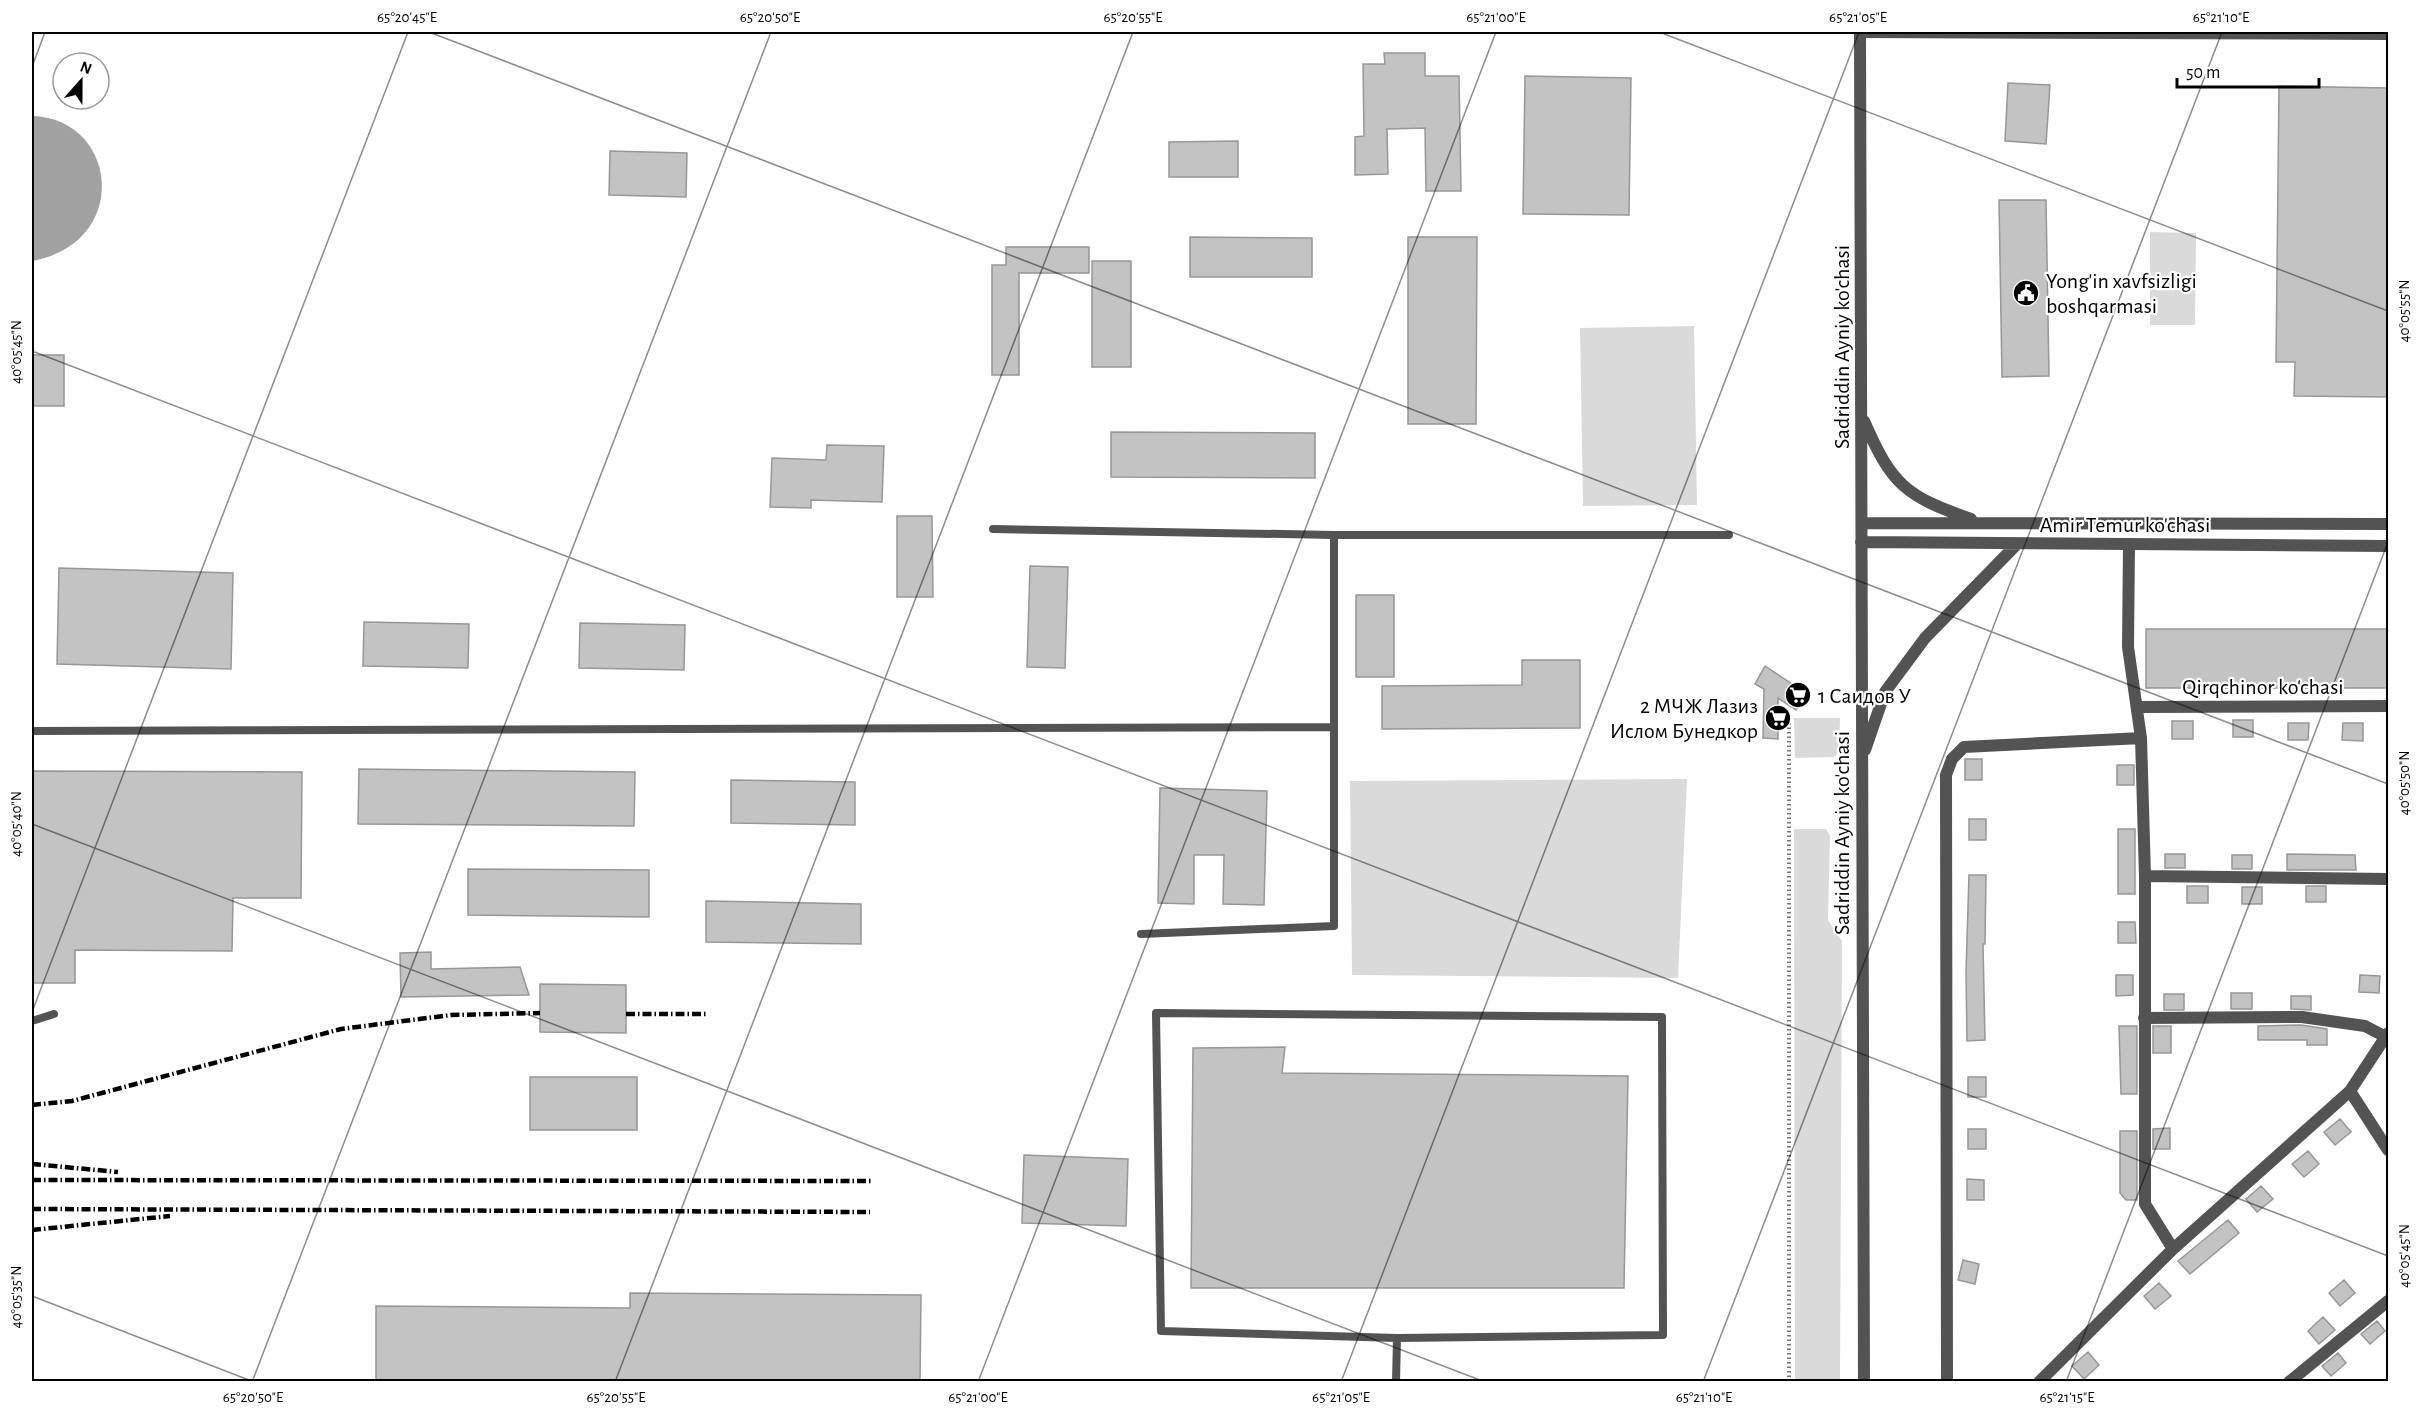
<svg xmlns="http://www.w3.org/2000/svg" width="2420" height="1413" font-family="'Alegreya Sans',sans-serif">
  <rect width="100%" height="100%" fill="#fff"/>
  <path fill="#dadada" d="M 2150,232 L 2196,233 L 2195,325 L 2150,325 Z
    M 1694,326 L 1697,505 L 1583,506 L 1580,328 Z
    M 1794,718 L 1840,718 L 1839,752 L 1834,757 L 1795,758 Z
    M 1687,779 L 1678,978 L 1352,975 L 1350,781 Z
    M 1794,829 L 1826,829 L 1830,836 L 1828,920 L 1842,941 L 1840,1381 L 1795,1381 Z"/>
  <path fill="#a1a1a1" d="M 32,116 C 118,118 132,243 32,261 Z"/>
  <path fill="#c3c3c3" stroke="#979797" stroke-width="1.5" d="M 1384,53 L 1425,53 L 1425,76 L 1459,76 L 1461,191 L 1426,191 L 1425,128 L 1387,129 L 1388,174 L 1355,175 L 1355,137 L 1364,136 L 1363,64 L 1385,64 Z
    M 1525,76 L 1631,78 L 1629,215 L 1523,214 Z
    M 2008,83 L 2050,85 L 2046,144 L 2005,141 Z
    M 2279,86 L 2388,88 L 2388,397 L 2294,396 L 2295,362 L 2276,362 Z
    M 1238,141 L 1238,177 L 1169,177 L 1169,142 Z
    M 610,151 L 687,153 L 686,197 L 609,195 Z
    M 1999,200 L 2046,200 L 2049,376 L 2002,377 Z
    M 1190,237 L 1312,238 L 1312,277 L 1190,277 Z
    M 1408,237 L 1477,237 L 1476,424 L 1408,424 Z
    M 1006,247 L 1089,247 L 1089,273 L 1019,273 L 1019,375 L 992,375 L 992,265 L 1006,265 Z
    M 1092,261 L 1131,261 L 1131,367 L 1092,367 Z
    M 32,355 L 64,355 L 64,406 L 32,406 Z
    M 1111,432 L 1315,433 L 1315,478 L 1111,477 Z
    M 827,445 L 884,446 L 882,502 L 811,500 L 811,508 L 770,507 L 772,458 L 826,460 Z
    M 897,516 L 932,516 L 933,597 L 897,597 Z
    M 1030,566 L 1068,567 L 1065,668 L 1027,667 Z
    M 59,568 L 233,573 L 231,669 L 57,664 Z
    M 1356,595 L 1394,595 L 1394,677 L 1356,677 Z
    M 364,622 L 469,624 L 468,668 L 363,666 Z
    M 580,623 L 685,625 L 684,670 L 579,668 Z
    M 2146,629 L 2388,629 L 2388,688 L 2146,688 Z
    M 1522,660 L 1580,660 L 1580,728 L 1382,729 L 1382,686 L 1522,685 Z
    M 1765,666 L 1807,694 L 1796,710 L 1778,698 L 1778,739 L 1763,738 L 1764,689 L 1755,684 Z
    M 2233,720 L 2253,720 L 2253,737 L 2233,737 Z
    M 2172,721 L 2193,721 L 2193,739 L 2172,739 Z
    M 2288,723 L 2309,723 L 2308,740 L 2288,740 Z
    M 2343,723 L 2363,723 L 2363,741 L 2342,740 Z
    M 1965,759 L 1982,759 L 1982,780 L 1965,780 Z
    M 2117,765 L 2134,765 L 2134,785 L 2117,785 Z
    M 359,769 L 635,772 L 634,826 L 358,824 Z
    M 32,771 L 302,772 L 301,898 L 233,898 L 232,951 L 75,950 L 75,983 L 32,983 Z
    M 731,780 L 855,782 L 855,825 L 731,823 Z
    M 1160,788 L 1267,791 L 1264,905 L 1223,904 L 1224,855 L 1194,855 L 1194,904 L 1158,903 Z
    M 1969,819 L 1986,819 L 1986,840 L 1969,840 Z
    M 2118,829 L 2135,829 L 2135,894 L 2118,894 Z
    M 2165,854 L 2185,854 L 2185,868 L 2165,868 Z
    M 2287,854 L 2355,855 L 2356,870 L 2287,870 Z
    M 2232,855 L 2252,855 L 2252,869 L 2232,869 Z
    M 468,869 L 649,870 L 649,917 L 468,915 Z
    M 1969,875 L 1986,875 L 1985,944 L 1983,944 L 1985,1040 L 1967,1041 L 1966,972 Z
    M 2187,886 L 2208,886 L 2208,903 L 2187,903 Z
    M 2306,886 L 2326,886 L 2326,902 L 2306,902 Z
    M 2242,887 L 2262,887 L 2262,904 L 2242,904 Z
    M 706,901 L 861,904 L 861,944 L 706,942 Z
    M 2118,922 L 2135,922 L 2136,943 L 2118,943 Z
    M 431,952 L 431,969 L 520,967 L 529,995 L 401,997 L 400,953 Z
    M 2116,975 L 2133,975 L 2133,995 L 2116,996 Z
    M 2360,975 L 2380,976 L 2379,993 L 2359,992 Z
    M 540,984 L 626,985 L 626,1033 L 540,1032 Z
    M 2231,993 L 2252,993 L 2252,1009 L 2231,1009 Z
    M 2164,994 L 2184,994 L 2184,1010 L 2164,1010 Z
    M 2291,996 L 2311,996 L 2311,1010 L 2291,1009 Z
    M 2301,1025 L 2327,1029 L 2327,1045 L 2307,1045 L 2307,1040 L 2258,1040 L 2258,1026 Z
    M 2119,1026 L 2137,1026 L 2137,1094 L 2121,1094 Z
    M 2153,1026 L 2171,1026 L 2171,1053 L 2153,1053 Z
    M 1285,1047 L 1282,1073 L 1628,1076 L 1624,1288 L 1191,1288 L 1193,1048 Z
    M 530,1077 L 637,1077 L 637,1130 L 530,1130 Z
    M 1968,1077 L 1986,1077 L 1986,1097 L 1968,1097 Z
    M 2340,1119 L 2351,1132 L 2335,1145 L 2324,1132 Z
    M 2170,1128 L 2170,1149 L 2153,1149 L 2153,1129 Z
    M 1968,1129 L 1986,1129 L 1986,1149 L 1968,1149 Z
    M 2120,1131 L 2137,1131 L 2137,1200 L 2126,1200 L 2120,1193 Z
    M 2308,1151 L 2319,1164 L 2304,1177 L 2292,1164 Z
    M 1024,1155 L 1128,1159 L 1126,1226 L 1022,1223 Z
    M 1967,1179 L 1984,1180 L 1984,1200 L 1967,1200 Z
    M 2261,1186 L 2273,1199 L 2257,1212 L 2246,1199 Z
    M 2228,1220 L 2239,1233 L 2190,1274 L 2178,1261 Z
    M 1963,1260 L 1979,1264 L 1975,1284 L 1958,1280 Z
    M 2344,1280 L 2355,1293 L 2340,1306 L 2329,1293 Z
    M 2159,1283 L 2171,1296 L 2155,1309 L 2144,1296 Z
    M 630,1293 L 921,1295 L 920,1382 L 376,1382 L 376,1306 L 630,1308 Z
    M 2323,1317 L 2335,1330 L 2319,1344 L 2308,1331 Z
    M 2377,1321 L 2385,1331 L 2370,1344 L 2361,1334 Z
    M 2088,1352 L 2099,1365 L 2084,1379 L 2072,1366 Z
    M 2338,1353 L 2346,1363 L 2331,1376 L 2322,1366 Z"/>
  <g fill="none" stroke-linecap="round" stroke-linejoin="round">
    <path stroke="#757575" stroke-width="4" stroke-dasharray="1.5 3" stroke-linecap="butt" d="M 1789,714 L 1789,1382"/>
    <path stroke="#535353" stroke-width="8" d="M 1860,34 L 2388,36
      M 993,529 L 1334,535 L 1729,535
      M 32,731 L 1334,727
      M 1141,934 L 1334,926 L 1334,535
      M 1156,1013 L 1662,1017 L 1663,1335 L 1397,1338 L 1161,1331 Z
      M 32,1021 L 54,1014
      M 1396,1382 L 1397,1338"/>
    <path stroke="#535353" stroke-width="12" d="M 2129,544 L 2128,647 L 2141,738 L 2145,876 L 2145,1204 L 2173,1249
      M 2137,707 L 2388,706
      M 2145,876 L 2388,879
      M 2144,1018 L 2302,1017 L 2365,1026 L 2386,1037
      M 2350,1091 L 2388,1150
      M 1947,1382 L 1946,775 L 1952,759 L 1964,747 L 2141,738
      M 2039,1382 L 2173,1249 L 2350,1091 L 2388,1033
      M 2289,1382 L 2388,1301"/>
    <path stroke="#535353" stroke-width="12" d="M 1860,32 L 1864,1382
      M 1864,421 C 1892,485 1905,496 1971,519
      M 1862,523 L 2388,524
      M 1861,542 L 2388,546
      M 1865,750 L 1885,692 L 1925,638 L 2017,544"/>
    <path stroke="#000" stroke-width="4.5" stroke-dasharray="9 3 1.5 3" stroke-linecap="butt" d="M 626,1014 L 706,1014
      M 32,1105 L 72,1101 L 341,1029 L 451,1015 L 540,1013
      M 32,1164 L 118,1172
      M 32,1180 L 873,1181
      M 32,1209 L 870,1212
      M 32,1230 L 170,1216"/>
  </g>
  <path fill="none" stroke="#000" stroke-width="1.5" stroke-opacity="0.45" d="M 429,32 L 2388,784M 1659,32 L 2388,311M 32,67 L 45,32M 32,351 L 2388,1256M 32,824 L 1485,1382M 32,1012 L 408,32M 32,1296 L 254,1382M 252,1382 L 771,32M 615,1382 L 1133,32M 978,1382 L 1496,32M 1341,1382 L 1859,32M 1703,1382 L 2222,32M 2066,1382 L 2388,542"/>
  <defs>
    <g id="civic-disc" transform="scale(1.35)"><circle r="9.5" fill="#000" stroke="#fff"/><path d="M-.6-6.5H3V-4.5H.6V-3L4-1V1h2V6H-6V1h2V-1L-.6-3ZM-1.2 2.5V6h2.4V2.5Z" fill="#fff"/></g>
    <g id="supermarket-disc" transform="scale(1.35)"><circle r="9.5" fill="#000" stroke="#fff"/><path d="M-6-5.5h2.5l.6 2H6L4.5 2H-2.5L-4.4-4H-6ZM-1.5 3.2a1.3 1.3 0 1 0 .1 0ZM3 3.2a1.3 1.3 0 1 0 .1 0Z" fill="#fff"/></g>
  </defs>
  <g fill-rule="evenodd">
    <use href="#civic-disc" x="2026" y="293"/>
    <use href="#supermarket-disc" x="1798" y="695"/>
    <use href="#supermarket-disc" x="1778" y="718"/>
  </g>
  <g text-anchor="middle" stroke-width="4.5" stroke-linejoin="round" paint-order="stroke">
    <g font-size="22" fill="#000" stroke="#fff" text-anchor="start">
      <text x="2046" y="288">Yong'in xavfsizligi<tspan x="2046" dy="25">boshqarmasi</tspan></text>
      <text x="1818" y="703">1 Саидов У</text>
      <text x="1758" y="713" text-anchor="end">2 МЧЖ Лазиз<tspan x="1758" dy="25">Ислом Бунедкор</tspan></text>
    </g>
    <g font-size="22" fill="#000" stroke="#fff">
      <text transform="translate(1841 347) rotate(-90)" y="8">Sadriddin Ayniy ko'chasi</text>
      <text x="2125" y="532">Amir Temur ko'chasi</text>
      <text x="2263" y="694">Qirqchinor ko'chasi</text>
      <text transform="translate(1841 833) rotate(-90)" y="8">Sadriddin Ayniy ko'chasi</text>
    </g>
  </g>
  <rect width="2420" height="1413" fill="none" stroke="#ffffff" stroke-width="66"/>
  <g transform="translate(81 81) rotate(21)"><circle r="28" fill="#ffffff" stroke="#999999" stroke-width="1.5"/>
  <path d="M0-4.5L10 22L0 15L-10 22Z" fill="#000000"/>
  <text y="-9" font-size="16" font-weight="bold" text-anchor="middle" fill="#000000">N</text>
  </g>
  <path d="M2177 78v9h142v-9" fill="none" stroke="#000000" stroke-width="3"/>
  <text x="2186" y="78" font-size="18" fill="#000000" stroke="#ffffff" stroke-width="4.5" paint-order="stroke">50 m</text>
  <rect x="33" y="33" width="2354" height="1347" fill="none" stroke="#000" stroke-width="2"/>
  <g font-size="15" text-anchor="middle" fill="#000">
    <text x="407" y="22">65°20'45"E</text>
    <text x="770" y="22">65°20'50"E</text>
    <text x="1133" y="22">65°20'55"E</text>
    <text x="1496" y="22">65°21'00"E</text>
    <text x="1858" y="22">65°21'05"E</text>
    <text x="2221" y="22">65°21'10"E</text>
    <text transform="translate(2404 311) rotate(-90)" y="5">40°05'55"N</text>
    <text transform="translate(16 352) rotate(-90)" y="5">40°05'45"N</text>
    <text transform="translate(2404 783) rotate(-90)" y="5">40°05'50"N</text>
    <text transform="translate(16 824) rotate(-90)" y="5">40°05'40"N</text>
    <text transform="translate(2404 1256) rotate(-90)" y="5">40°05'45"N</text>
    <text transform="translate(16 1297) rotate(-90)" y="5">40°05'35"N</text>
    <text x="253" y="1402">65°20'50"E</text>
    <text x="616" y="1402">65°20'55"E</text>
    <text x="978" y="1402">65°21'00"E</text>
    <text x="1341" y="1402">65°21'05"E</text>
    <text x="1704" y="1402">65°21'10"E</text>
    <text x="2067" y="1402">65°21'15"E</text>
  </g>
</svg>
